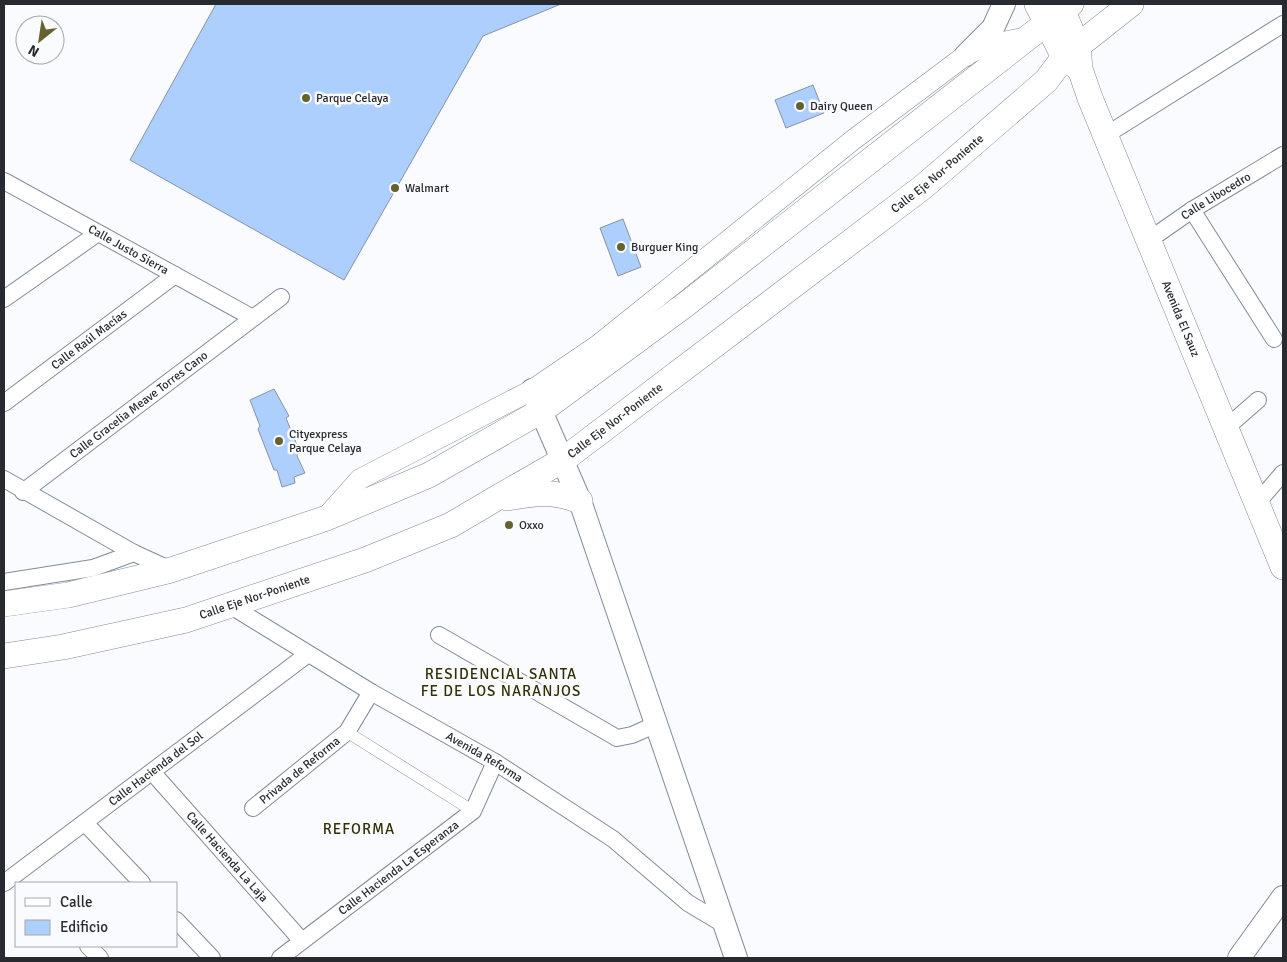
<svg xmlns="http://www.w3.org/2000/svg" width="1287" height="962" font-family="Signika,sans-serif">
  <rect width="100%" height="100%" fill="#f9fbfe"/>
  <path fill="#adcffd" stroke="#88929f" d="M 216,4 L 561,4 L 483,36 L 344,280 L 130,160 Z
    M 813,85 L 824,113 L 786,128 L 775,100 Z
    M 623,219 L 641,267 L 618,276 L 600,228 Z
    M 274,389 L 289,416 L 286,418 L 299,450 L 297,456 L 305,473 L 294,477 L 295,483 L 282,487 L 277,470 L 274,470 L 258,429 L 260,426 L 250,400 Z"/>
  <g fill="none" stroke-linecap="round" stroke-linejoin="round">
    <g stroke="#828c99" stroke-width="12">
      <path id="pedestrian" d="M 347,732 L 473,811"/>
    </g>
    <g stroke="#828c99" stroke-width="18">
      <g id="minor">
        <path d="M 1106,135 L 1283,24"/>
        <path id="s1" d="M 4,181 L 253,318"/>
        <path d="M 1192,210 L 1274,339"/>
        <path id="s2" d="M 1149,240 L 1192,210 L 1283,155"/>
        <path d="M 4,299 L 98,233"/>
        <path id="s3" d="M 4,403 L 175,275"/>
        <path d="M 1226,428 L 1258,400"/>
        <path d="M 4,479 L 134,553 L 171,570"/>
        <path id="s4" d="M 23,492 L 281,297"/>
        <path d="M 1257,503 L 1283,473"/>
        <path d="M 4,582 L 93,568 L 134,553"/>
        <path id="s5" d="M 231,606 L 371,692 L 495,762 L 613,839 L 688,903 L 725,925"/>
        <path d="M 439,635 L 617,738 L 632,735 L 657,724"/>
        <path id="s6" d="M 153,773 L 302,941"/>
        <path id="s7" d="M 253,808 L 347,732 L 371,692"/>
        <path d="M 85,823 L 142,883"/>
        <path id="s8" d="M 4,883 L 308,654"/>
        <path d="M 176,920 L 212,958"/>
        <path d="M 88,946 L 100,958"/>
        <path id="s9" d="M 280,958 L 473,811 L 495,762"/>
      </g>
    </g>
    <g stroke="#828c99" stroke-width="21">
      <path id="tertiary" d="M 326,517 L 360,479 L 532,390 L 598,345 L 853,140 L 966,55 L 988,45 L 1028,37"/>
    </g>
    <g stroke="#828c99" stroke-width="24">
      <path id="secondary" d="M 966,55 L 993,28 L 1004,4
        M 532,390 L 580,501 L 736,958
        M 1239,958 L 1283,897"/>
    </g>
    <g stroke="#828c99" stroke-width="26">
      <g id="primary">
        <path d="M 1037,4 L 1064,57 L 1077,67"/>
        <path id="s10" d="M 1060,4 L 1078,47 L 1080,69 L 1090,98 L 1283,567"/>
        <path d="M 507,498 C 536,493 552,490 580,501"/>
        <path d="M 4,604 L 68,595 L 171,570 L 324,519 L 429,475 L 541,411 L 685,305 L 1071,4"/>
        <path id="s11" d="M 4,656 L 63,647 L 186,620 L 365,560 L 451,525 L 495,499 L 563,460 L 923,187 L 1046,81 L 1064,57 L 1131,4"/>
      </g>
    </g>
    <use href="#pedestrian" stroke="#fff" stroke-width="11"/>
    <use href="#minor" stroke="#fff" stroke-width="16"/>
    <use href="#tertiary" stroke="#fff" stroke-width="20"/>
    <use href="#secondary" stroke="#fff" stroke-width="22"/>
    <use href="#primary" stroke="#fff" stroke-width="25"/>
  </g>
  <g fill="#65622f" stroke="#f9fbfe" stroke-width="2">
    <circle cx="306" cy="98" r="5"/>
    <circle cx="800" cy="106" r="5"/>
    <circle cx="395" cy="188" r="5"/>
    <circle cx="621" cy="247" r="5"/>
    <circle cx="279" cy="441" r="5"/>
    <circle cx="509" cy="525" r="5"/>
  </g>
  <g text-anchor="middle" stroke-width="5" stroke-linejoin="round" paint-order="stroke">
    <g font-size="12" fill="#272b30" stroke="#f9fbfe" text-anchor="start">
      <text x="316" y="102">Parque Celaya</text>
      <text x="810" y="110">Dairy Queen</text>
      <text x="405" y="192">Walmart</text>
      <text x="631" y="251">Burguer King</text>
      <text x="289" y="438">Cityexpress<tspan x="289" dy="14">Parque Celaya</tspan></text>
      <text x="519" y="529">Oxxo</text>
    </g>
    <g font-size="12" fill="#272b30" stroke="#f9fbfe">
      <text dy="4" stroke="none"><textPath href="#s11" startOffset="1068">Calle Eje Nor-Poniente</textPath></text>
      <text dy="4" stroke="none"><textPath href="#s2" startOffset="80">Calle Libocedro</textPath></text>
      <text dy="4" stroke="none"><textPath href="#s1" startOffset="142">Calle Justo Sierra</textPath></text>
      <text dy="4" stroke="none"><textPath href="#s10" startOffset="338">Avenida El Sauz</textPath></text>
      <text dy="4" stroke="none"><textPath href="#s3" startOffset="106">Calle Raúl Macías</textPath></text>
      <text dy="4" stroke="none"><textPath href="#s4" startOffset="145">Calle Gracelia Meave Torres Cano</textPath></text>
      <text dy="4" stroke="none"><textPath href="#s11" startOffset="662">Calle Eje Nor-Poniente</textPath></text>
      <text dy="4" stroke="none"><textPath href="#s11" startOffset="258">Calle Eje Nor-Poniente</textPath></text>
      <text dy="4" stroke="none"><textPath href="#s5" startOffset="295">Avenida Reforma</textPath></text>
      <text dy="4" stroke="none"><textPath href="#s8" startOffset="190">Calle Hacienda del Sol</textPath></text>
      <text dy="4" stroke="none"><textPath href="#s7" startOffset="60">Privada de Reforma</textPath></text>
      <text dy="4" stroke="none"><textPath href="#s6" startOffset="112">Calle Hacienda La Laja</textPath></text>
      <text dy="4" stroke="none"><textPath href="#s9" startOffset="149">Calle Hacienda La Esperanza</textPath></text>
    </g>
    <g font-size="15" letter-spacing="1" fill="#322f04" stroke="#f9fbfe">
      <text x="501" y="679">RESIDENCIAL SANTA<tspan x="501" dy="17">FE DE LOS NARANJOS</tspan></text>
      <text x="359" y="834">REFORMA</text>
    </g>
  </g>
  <rect width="1287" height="962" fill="none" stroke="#272b30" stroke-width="10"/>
  <rect x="15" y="882" width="162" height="65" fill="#f9fbfe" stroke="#a5a8ac"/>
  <rect x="25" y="898" width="25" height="8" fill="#ffffff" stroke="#a5a8ac"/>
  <text x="60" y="907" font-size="15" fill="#272b30">Calle</text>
  <rect x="25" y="920" width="25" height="15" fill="#adcffd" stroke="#a5a8ac"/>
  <text x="60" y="932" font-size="15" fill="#272b30">Edificio</text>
  <g transform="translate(40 40) rotate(210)"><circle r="24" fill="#f9fbfe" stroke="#a5a8ac"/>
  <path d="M0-4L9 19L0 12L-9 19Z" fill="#65622f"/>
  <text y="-8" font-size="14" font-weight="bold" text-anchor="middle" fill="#272b30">N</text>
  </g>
</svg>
